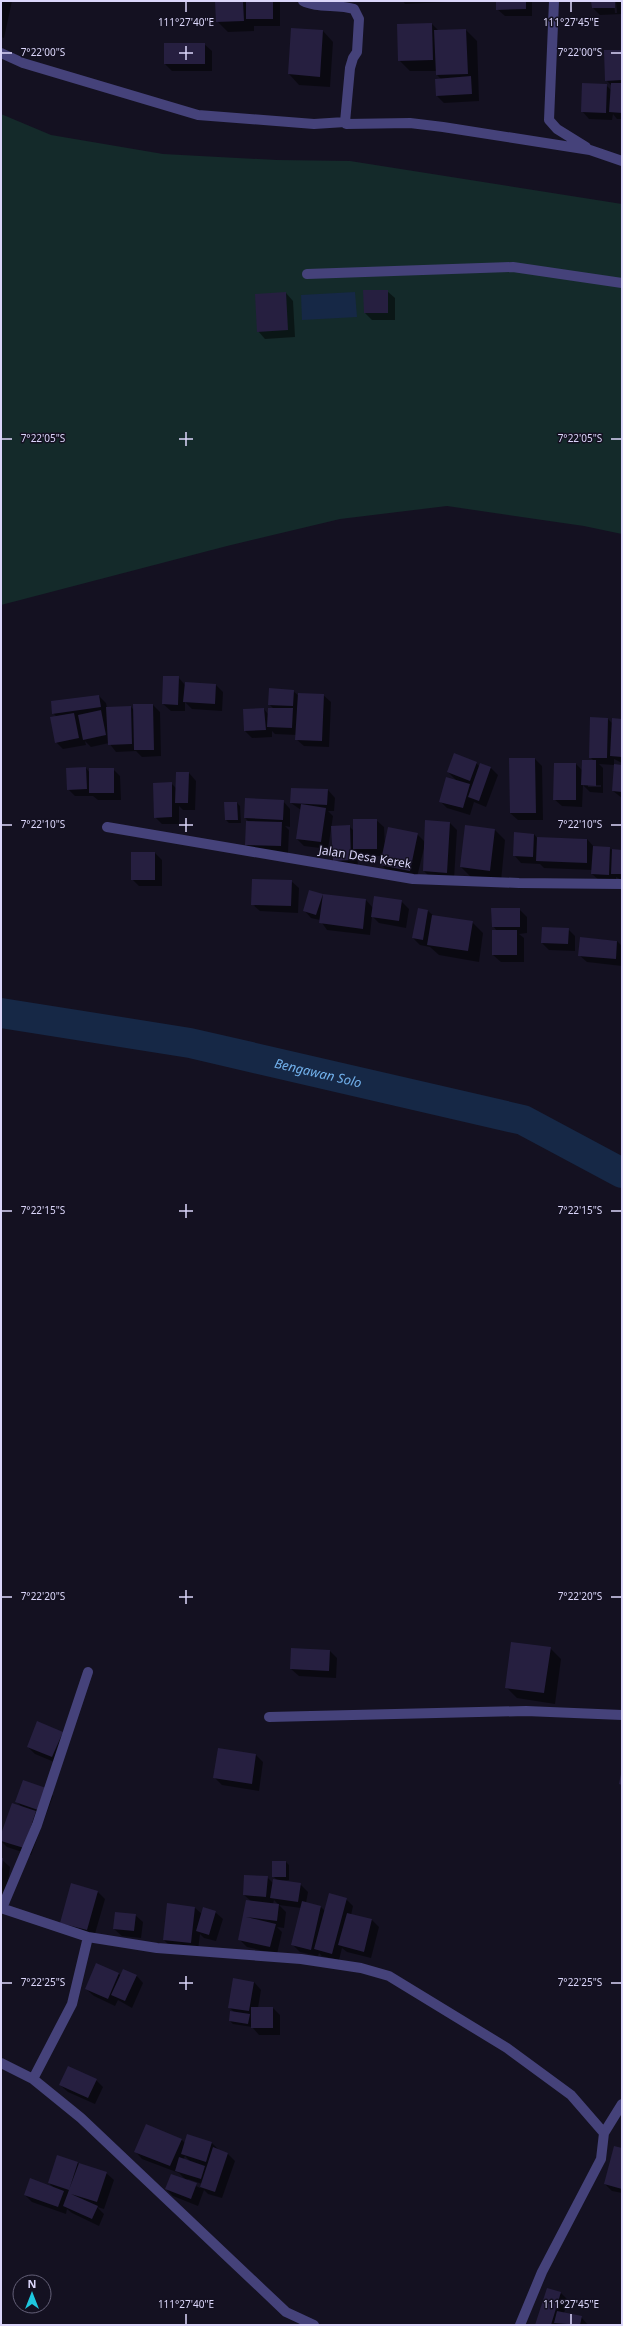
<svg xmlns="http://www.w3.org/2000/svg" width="623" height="2326" font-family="'Noto Sans',sans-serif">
  <rect width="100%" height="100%" fill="#141121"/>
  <path fill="#142a2a" d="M 1,114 L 51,135 L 163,154 L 277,160 L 350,161 L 622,204 L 622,534 L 584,526 L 447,506 L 340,519 L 227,546 L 1,605 Z"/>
  <path fill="#162846" d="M 355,292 L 357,317 L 302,320 L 301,295 Z"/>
  <path fill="#0007" fill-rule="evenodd" d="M 1,1 L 12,1 L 4,38 L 1,37 Z
    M 216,1 L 280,1 L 280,26 L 254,26 L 254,31 L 228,32 L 217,21 Z
    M 403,1 L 447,1 L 447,2 L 405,4 Z
    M 497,1 L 532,1 L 532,16 L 505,16 L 497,9 Z
    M 592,1 L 614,1 L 615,13 L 617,13 L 616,1 L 622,1 L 622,14 L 600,15 L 593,8 Z
    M 432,24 L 439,31 L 466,30 L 477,41 L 479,101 L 444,103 L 437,96 L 436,80 L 442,80 L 437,75 L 437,71 L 410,71 L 399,60 Z
    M 323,31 L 333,42 L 330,87 L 299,85 L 289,74 Z
    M 204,44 L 212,51 L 212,71 L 172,71 L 165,64 Z
    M 622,51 L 622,119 L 617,119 L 613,114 L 612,120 L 589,119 L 582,111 L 606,85 L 611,90 L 612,86 L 606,80 Z
    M 387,291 L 395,298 L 395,320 L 372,320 L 365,313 Z
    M 286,293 L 293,301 L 295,337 L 265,339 L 258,331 Z
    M 178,677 L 185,685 L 216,685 L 223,692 L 222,711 L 192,709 L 185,702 L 185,711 L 171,711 L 163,704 Z
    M 293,691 L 299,696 L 323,695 L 331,702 L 329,747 L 304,746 L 296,739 L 297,735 L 275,734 L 272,731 L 272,737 L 252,738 L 245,731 L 264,709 L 268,714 L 274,709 L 269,704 Z
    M 99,696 L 106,703 L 107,708 L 131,707 L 134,710 L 153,705 L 160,712 L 161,756 L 142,757 L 136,751 L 116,752 L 109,743 L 91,747 L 85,741 L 86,745 L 63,749 L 56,742 L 57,717 L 53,713 Z
    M 608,719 L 613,724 L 622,720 L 622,763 L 614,759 L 614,765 L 599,764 L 603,768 L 603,793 L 590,792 L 583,785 L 582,807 L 562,806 L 554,799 L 576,764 L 583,771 L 594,761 L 590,757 ZM 588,785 L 601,785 L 601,787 L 588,787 Z
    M 510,759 L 535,759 L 542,766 L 543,820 L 518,820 L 510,813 Z
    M 476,763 L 480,767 L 491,768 L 498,775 L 486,807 L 474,802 L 470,815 L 447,808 L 440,801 L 457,781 L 448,772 Z
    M 622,766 L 622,798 L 613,791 Z
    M 86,768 L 90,773 L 113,769 L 120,776 L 121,800 L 98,800 L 93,796 L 75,796 L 68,789 Z
    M 189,773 L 196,781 L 195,810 L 183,810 L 179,806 L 179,824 L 162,824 L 155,817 L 171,783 L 176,788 Z
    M 328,790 L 335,798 L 334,811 L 328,811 L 333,816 L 328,849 L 304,846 L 297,839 L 301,810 L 291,803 Z
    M 283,801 L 290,809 L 290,827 L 285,826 L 289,830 L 288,853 L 253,852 L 246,845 L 249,822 L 245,818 Z
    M 237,803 L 240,806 L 241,823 L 229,823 L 226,820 Z
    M 376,820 L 384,827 L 385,847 L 417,834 L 425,842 L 450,823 L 457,830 L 454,879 L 431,878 L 424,871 L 425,844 L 417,877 L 388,872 L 381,864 L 383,856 L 361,856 L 357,852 L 358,867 L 334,861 L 349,826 L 354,831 Z
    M 494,829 L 505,840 L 501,881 L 472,878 L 461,867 Z
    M 534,834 L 537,838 L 587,839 L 594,847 L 622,851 L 622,880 L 616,877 L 616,882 L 600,881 L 592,874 L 593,870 L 544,868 L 540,864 L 521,863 L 514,855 Z
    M 155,853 L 162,860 L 162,886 L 139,886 L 132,879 Z
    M 291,881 L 299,888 L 298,913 L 260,911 L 252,904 Z
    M 322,895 L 366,900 L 373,908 L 401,901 L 409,909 L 406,928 L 379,923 L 372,916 L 370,935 L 327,930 L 320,920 L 311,918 L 304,910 Z
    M 419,909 L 428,911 L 434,916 L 472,922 L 483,933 L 479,962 L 439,955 L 430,947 L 420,945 L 413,938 Z
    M 519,909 L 527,917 L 527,933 L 519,934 L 524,938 L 524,962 L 501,962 L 493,955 L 497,931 L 493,926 Z
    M 568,929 L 575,936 L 575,951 L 549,950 L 542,943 Z
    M 581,938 L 617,941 L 622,946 L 622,966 L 587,962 L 579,955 Z
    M 550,1648 L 561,1659 L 555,1704 L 517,1698 L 506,1687 Z
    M 330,1651 L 337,1658 L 336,1678 L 299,1676 L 291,1669 Z
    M 62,1733 L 69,1740 L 59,1764 L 35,1754 L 28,1747 Z
    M 256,1755 L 263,1762 L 259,1791 L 222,1785 L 215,1778 Z
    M 45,1788 L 53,1796 L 31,1855 L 7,1847 L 1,1841 L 1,1838 L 23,1808 L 16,1801 Z
    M 1,1859 L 10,1867 L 5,1904 L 1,1904 Z
    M 273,1862 L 286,1862 L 289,1865 L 289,1880 L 279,1881 L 300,1884 L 308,1892 L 306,1903 L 321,1907 L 325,1911 L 346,1899 L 353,1906 L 351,1915 L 372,1920 L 379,1927 L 371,1958 L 347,1952 L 342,1948 L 339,1960 L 322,1956 L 319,1953 L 318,1956 L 300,1952 L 293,1945 L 301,1908 L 279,1905 L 274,1900 L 273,1904 L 279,1905 L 286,1912 L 284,1928 L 277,1927 L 282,1932 L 277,1954 L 247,1947 L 240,1940 L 247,1901 L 251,1901 L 244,1895 L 267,1877 L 274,1884 L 278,1881 L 273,1876 Z
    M 98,1892 L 105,1899 L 94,1937 L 61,1923 Z
    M 168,1905 L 195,1908 L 202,1914 L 215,1912 L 223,1919 L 216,1941 L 204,1938 L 200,1934 L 198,1950 L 171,1947 L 164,1940 Z
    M 135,1915 L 143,1922 L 141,1938 L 122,1936 L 114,1929 Z
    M 119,1974 L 121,1976 L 136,1975 L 143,1983 L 132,2008 L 118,2000 L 115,2006 L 94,1996 L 86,1989 Z
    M 254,1982 L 261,1990 L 258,2008 L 273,2008 L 280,2015 L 280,2035 L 259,2035 L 252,2027 L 233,2024 L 230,2021 L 234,2012 L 229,2007 Z
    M 96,2080 L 103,2087 L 95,2104 L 68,2092 L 60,2085 Z
    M 188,2135 L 212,2143 L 219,2150 L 228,2154 L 235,2161 L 222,2198 L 208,2194 L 204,2190 L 198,2206 L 173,2196 L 166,2189 L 186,2180 L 179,2173 L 142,2159 L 135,2151 L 181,2139 L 186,2144 ZM 185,2156 L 191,2162 L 183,2160 ZM 188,2179 L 202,2184 L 200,2188 L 187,2181 Z
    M 622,2149 L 622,2193 L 612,2191 L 605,2184 Z
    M 77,2163 L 106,2173 L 114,2180 L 104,2209 L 97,2207 L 104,2214 L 99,2226 L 72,2213 L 67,2209 L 66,2214 L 32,2202 L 25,2195 L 54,2188 L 49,2183 Z
    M 561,2293 L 568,2300 L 564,2313 L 581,2317 L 588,2325 L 536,2325 Z"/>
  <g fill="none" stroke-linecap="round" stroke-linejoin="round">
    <path stroke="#162846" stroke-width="30" id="s1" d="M 1,1013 L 190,1043 L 523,1120 L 622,1173"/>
  </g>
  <path fill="#261f40" d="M 215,1 L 243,1 L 244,21 L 216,22 Z
    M 246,1 L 273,1 L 273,19 L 246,19 Z
    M 496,1 L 526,1 L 526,9 L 496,10 Z
    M 591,1 L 615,1 L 615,8 L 592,8 Z
    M 432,23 L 433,60 L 398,61 L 397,24 Z
    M 291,28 L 323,30 L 320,77 L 288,74 Z
    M 466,29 L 468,74 L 436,75 L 434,30 Z
    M 164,43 L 205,43 L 205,64 L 164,64 Z
    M 604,50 L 622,50 L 622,80 L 605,81 Z
    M 471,76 L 472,94 L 436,96 L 435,79 Z
    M 582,83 L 607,84 L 606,113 L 581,112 Z
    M 611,83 L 622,83 L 622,113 L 609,112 Z
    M 363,290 L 388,290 L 388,313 L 364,313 Z
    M 286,292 L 288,330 L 257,332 L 255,294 Z
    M 163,676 L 179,676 L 178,705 L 162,704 Z
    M 185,682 L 216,684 L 215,704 L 183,702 Z
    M 269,688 L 294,690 L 293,706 L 268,705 Z
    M 298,693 L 324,694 L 322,741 L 295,740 Z
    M 99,695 L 101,707 L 52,714 L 51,701 Z
    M 133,704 L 153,704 L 154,750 L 134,750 Z
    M 131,706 L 132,744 L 108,745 L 106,707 Z
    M 264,708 L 266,730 L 244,731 L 243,709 Z
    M 268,708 L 293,708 L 292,728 L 267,727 Z
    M 101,710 L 106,735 L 83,740 L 78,715 Z
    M 74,713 L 79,738 L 55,743 L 50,717 Z
    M 590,717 L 608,718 L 607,758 L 589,758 Z
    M 612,718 L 622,719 L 622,757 L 610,756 Z
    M 454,753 L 477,762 L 470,781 L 447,772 Z
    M 509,758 L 535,758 L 536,813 L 510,813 Z
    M 582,760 L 596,760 L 596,786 L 581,785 Z
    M 480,763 L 491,767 L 479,801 L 468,797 Z
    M 554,763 L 576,763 L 576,800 L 553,800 Z
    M 614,764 L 622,765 L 622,792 L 612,791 Z
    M 86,767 L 87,789 L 67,790 L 66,768 Z
    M 89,768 L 114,768 L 114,793 L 89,793 Z
    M 176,772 L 189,772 L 188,803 L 175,803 Z
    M 446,777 L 470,784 L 463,808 L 439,802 Z
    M 172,782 L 172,817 L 154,818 L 153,783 Z
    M 291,788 L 328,789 L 327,805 L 290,803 Z
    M 245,798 L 284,800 L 283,820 L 244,818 Z
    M 224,802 L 237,802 L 238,820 L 225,820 Z
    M 301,804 L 326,808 L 321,842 L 296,839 Z
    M 353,819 L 377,819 L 377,849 L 353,849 Z
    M 425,820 L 450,822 L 447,873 L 423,871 Z
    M 246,821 L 282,822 L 281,846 L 245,845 Z
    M 350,825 L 351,860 L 333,861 L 331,826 Z
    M 465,825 L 495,829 L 490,871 L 460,867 Z
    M 388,827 L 418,833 L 410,871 L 380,865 Z
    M 514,832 L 534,834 L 533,857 L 513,856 Z
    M 537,837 L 587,839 L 587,863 L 536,861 Z
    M 593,846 L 610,847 L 609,875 L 591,874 Z
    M 612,849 L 622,850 L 622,874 L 611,874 Z
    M 131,852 L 155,852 L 155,880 L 131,880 Z
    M 252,879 L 292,880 L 291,906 L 251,905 Z
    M 309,890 L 323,894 L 316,915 L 303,911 Z
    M 323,894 L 366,899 L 363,929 L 319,923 Z
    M 374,896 L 402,900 L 399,921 L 371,917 Z
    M 418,908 L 428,910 L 423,940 L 412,938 Z
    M 491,908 L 520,908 L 520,927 L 492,927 Z
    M 432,915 L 473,921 L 468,951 L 427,945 Z
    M 542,927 L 569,928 L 568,944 L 541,943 Z
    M 492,930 L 517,930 L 517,955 L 492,955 Z
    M 580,937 L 617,941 L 616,959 L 578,956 Z
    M 511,1642 L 551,1647 L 544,1693 L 505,1688 Z
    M 291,1648 L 330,1650 L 329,1671 L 290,1669 Z
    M 37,1721 L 63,1732 L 52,1757 L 27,1747 Z
    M 218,1748 L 256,1754 L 252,1784 L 213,1778 Z
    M 622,1769 L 622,1785 L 619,1784 Z
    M 23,1780 L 46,1788 L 38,1810 L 15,1802 Z
    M 12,1803 L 36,1811 L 24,1848 L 1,1841 L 1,1834 Z
    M 1,1858 L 3,1858 L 2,1870 L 1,1870 Z
    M 272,1861 L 286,1861 L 286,1877 L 272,1877 Z
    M 244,1875 L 268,1876 L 266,1897 L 243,1895 Z
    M 273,1879 L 301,1883 L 298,1902 L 270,1898 Z
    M 71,1883 L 98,1891 L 87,1930 L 60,1923 Z
    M 329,1893 L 347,1898 L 332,1954 L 314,1949 Z
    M 246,1900 L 279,1904 L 277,1921 L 246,1917 L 276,1924 L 270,1947 L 238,1940 Z
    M 302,1901 L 321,1906 L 311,1950 L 291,1945 Z
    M 167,1903 L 195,1907 L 191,1943 L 163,1940 Z
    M 203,1907 L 216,1911 L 209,1935 L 196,1931 Z
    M 115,1912 L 136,1914 L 134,1931 L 113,1929 Z
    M 347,1913 L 372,1919 L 364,1952 L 338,1945 Z
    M 96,1963 L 119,1973 L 108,1999 L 85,1989 Z
    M 123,1969 L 137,1975 L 125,2001 L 111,1995 Z
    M 233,1978 L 254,1982 L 249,2011 L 228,2008 Z
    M 251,2007 L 273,2007 L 273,2028 L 251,2028 Z
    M 230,2011 L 250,2014 L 248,2024 L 229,2021 Z
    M 68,2066 L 97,2079 L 88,2098 L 59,2085 Z
    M 146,2124 L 182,2139 L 170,2166 L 134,2152 Z
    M 187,2134 L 212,2142 L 206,2162 L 181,2154 Z
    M 614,2146 L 622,2148 L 622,2189 L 604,2184 Z
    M 213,2147 L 228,2153 L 215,2192 L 200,2187 Z
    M 57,2155 L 78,2162 L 69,2190 L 48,2183 Z
    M 179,2157 L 205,2166 L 201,2179 L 175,2171 Z
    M 79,2163 L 107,2172 L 97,2202 L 71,2194 L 98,2206 L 92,2219 L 63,2206 Z
    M 171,2174 L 197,2183 L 191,2199 L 165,2189 Z
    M 30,2178 L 64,2191 L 58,2207 L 24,2195 Z
    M 547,2288 L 561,2292 L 551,2325 L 535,2325 Z
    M 557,2311 L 582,2316 L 580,2325 L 554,2323 Z"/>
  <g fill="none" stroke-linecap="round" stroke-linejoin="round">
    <path stroke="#45427a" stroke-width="10" d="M 303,1 C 315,8 339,4 354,9 L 359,19 L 357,52 L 353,58 L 350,68 L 345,122
      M 554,1 L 549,120 L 557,129 L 586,147
      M 1,53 L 23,63 L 198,115 L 314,124 L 345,122 L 346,124 L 410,123 L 443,127 L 590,150 L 622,161
      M 307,274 L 513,267 L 622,283
      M 107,827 L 413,879 L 519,883 L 622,884
      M 269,1717 L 526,1711 L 622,1715
      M 1,1908 L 88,1937 L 72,2004 L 33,2079
      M 2,1908 L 37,1825 L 88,1672
      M 88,1937 L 157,1948 L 301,1959 L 361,1968 L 389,1976 L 507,2048 L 571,2095 L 604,2133 L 601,2159 L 542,2272 L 520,2325
      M 1,2063 L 33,2079 L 81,2118 L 286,2312 L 314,2325
      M 604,2133 L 622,2104"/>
  </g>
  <path fill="none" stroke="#dbd6fa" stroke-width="1.5" d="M 186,2 L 186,12M 571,2 L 571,12M 186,46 L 186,60M 2,53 L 12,53M 179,53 L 193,53M 611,53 L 621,53M 186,432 L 186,446M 2,439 L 12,439M 179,439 L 193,439M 611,439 L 621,439M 186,818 L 186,832M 2,825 L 12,825M 179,825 L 193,825M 611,825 L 621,825M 186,1204 L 186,1218M 2,1211 L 12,1211M 179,1211 L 193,1211M 611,1211 L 621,1211M 186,1590 L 186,1604M 2,1597 L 12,1597M 179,1597 L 193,1597M 611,1597 L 621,1597M 186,1976 L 186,1990M 2,1983 L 12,1983M 179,1983 L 193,1983M 611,1983 L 621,1983M 186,2314 L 186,2324M 571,2314 L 571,2324"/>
  <g text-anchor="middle" stroke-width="3" stroke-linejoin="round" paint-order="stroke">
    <g font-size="12" fill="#dbd6fa" stroke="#141121">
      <text transform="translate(365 857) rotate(9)" y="4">Jalan Desa Kerek</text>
    </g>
    <g font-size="13" font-style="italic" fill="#72b1ec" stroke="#141121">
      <text dy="5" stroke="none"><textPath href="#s1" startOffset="323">Bengawan Solo</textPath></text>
    </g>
  </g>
  <g font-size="10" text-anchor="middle" fill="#dbd6fa" stroke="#141121" stroke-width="3" stroke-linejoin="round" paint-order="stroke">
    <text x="186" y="26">111°27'40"E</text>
    <text x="571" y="26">111°27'45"E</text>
    <text x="43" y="56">7°22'00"S</text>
    <text x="580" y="56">7°22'00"S</text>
    <text x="43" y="442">7°22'05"S</text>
    <text x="580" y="442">7°22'05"S</text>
    <text x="43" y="828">7°22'10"S</text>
    <text x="580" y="828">7°22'10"S</text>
    <text x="43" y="1214">7°22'15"S</text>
    <text x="580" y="1214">7°22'15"S</text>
    <text x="43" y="1600">7°22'20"S</text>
    <text x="580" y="1600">7°22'20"S</text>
    <text x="43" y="1986">7°22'25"S</text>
    <text x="580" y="1986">7°22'25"S</text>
    <text x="186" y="2308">111°27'40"E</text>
    <text x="571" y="2308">111°27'45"E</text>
  </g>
  <rect width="623" height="2326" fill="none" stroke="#dbd6fa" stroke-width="4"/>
  <g transform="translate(32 2294)"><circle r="19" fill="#141121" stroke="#646078"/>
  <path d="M0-3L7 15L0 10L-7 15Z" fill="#1ec7de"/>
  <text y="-6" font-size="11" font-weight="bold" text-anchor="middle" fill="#dbd6fa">N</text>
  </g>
</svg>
